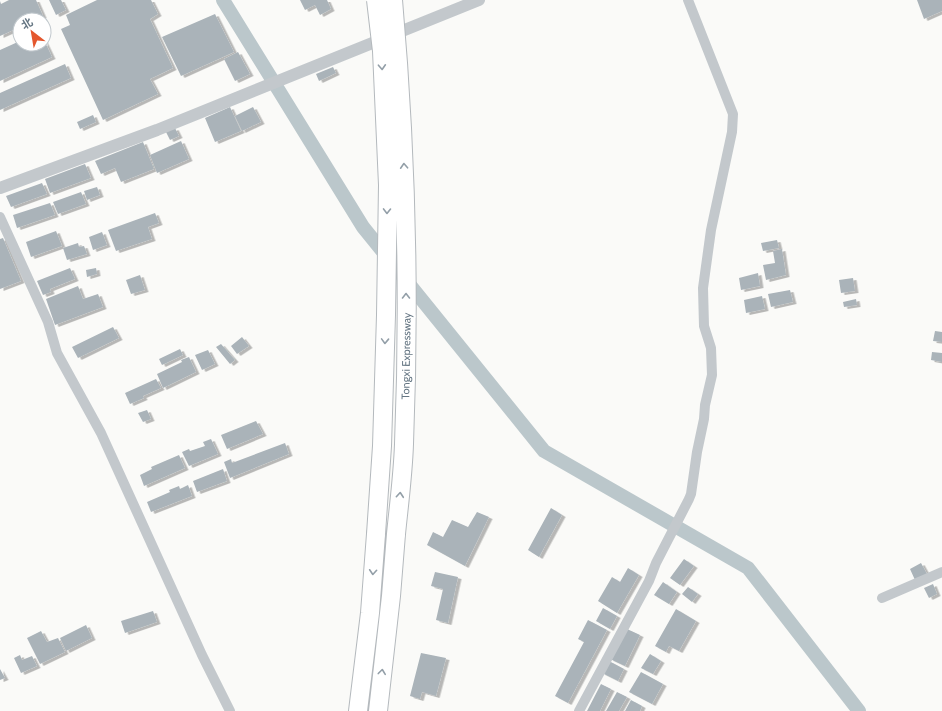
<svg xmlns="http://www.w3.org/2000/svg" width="942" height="711" font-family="Cabin,'Noto Sans SC',sans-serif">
  <defs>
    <filter id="shadow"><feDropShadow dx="3.5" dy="2" stdDeviation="0" flood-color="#0004"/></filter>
  </defs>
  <rect width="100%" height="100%" fill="#fafaf8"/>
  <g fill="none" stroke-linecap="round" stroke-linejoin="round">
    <path stroke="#bbc7cb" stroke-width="14" d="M 223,0 L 363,227 L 544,451 L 748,568 L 859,711"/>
  </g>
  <path fill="#aab3b9" filter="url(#shadow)" d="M 9,0 L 36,0 L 43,16 L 35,20 L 20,20 L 20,27 L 0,36 L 0,1 L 1,4 Z
    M 49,0 L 61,0 L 66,10 L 56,15 Z
    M 97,0 L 151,0 L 158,14 L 150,19 L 173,68 L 150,79 L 158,94 L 103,120 L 61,29 L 70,25 L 66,15 Z
    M 300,0 L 327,0 L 331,9 L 320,15 L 315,5 L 305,10 Z
    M 917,0 L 942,0 L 942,11 L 924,19 Z
    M 215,14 L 234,52 L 181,76 L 162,37 Z
    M 44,40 L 52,57 L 0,81 L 0,50 L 20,41 L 20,44 L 44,44 Z
    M 238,52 L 250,74 L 235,81 L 224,59 Z
    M 65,64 L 71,78 L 0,110 L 0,93 Z
    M 333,67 L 336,73 L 319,81 L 316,74 Z
    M 230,107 L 241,131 L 215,142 L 205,118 Z
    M 253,107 L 261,122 L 242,131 L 235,116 Z
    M 93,115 L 96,122 L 80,129 L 77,122 Z
    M 175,128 L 179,136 L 170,140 L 166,132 Z
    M 181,141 L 189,159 L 157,173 L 150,155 Z
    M 143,142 L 154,169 L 121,182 L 115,168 L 101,174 L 95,161 Z
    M 85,164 L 91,178 L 50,193 L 45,179 Z
    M 42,183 L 47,194 L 11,207 L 6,196 Z
    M 97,187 L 100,195 L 87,200 L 84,191 Z
    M 81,192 L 86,204 L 58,214 L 53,202 Z
    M 50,203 L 55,215 L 17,228 L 13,215 Z
    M 155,213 L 159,223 L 148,227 L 152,239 L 116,251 L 108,230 Z
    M 56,231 L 62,246 L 31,257 L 26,242 Z
    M 102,232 L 107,245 L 93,250 L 89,237 Z
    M 3,238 L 21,281 L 0,289 L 0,239 Z
    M 777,240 L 779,248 L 763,251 L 761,243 Z
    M 78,243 L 79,247 L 84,246 L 87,254 L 67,260 L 63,248 Z
    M 782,249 L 786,275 L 766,280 L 763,265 L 775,263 L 773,251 Z
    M 70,268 L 75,279 L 50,289 L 51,292 L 43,295 L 37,281 Z
    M 96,268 L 97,274 L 87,277 L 86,270 Z
    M 758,273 L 760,286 L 741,290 L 739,278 Z
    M 140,275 L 145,290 L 131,294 L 126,280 Z
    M 853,278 L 855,291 L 841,293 L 839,280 Z
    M 78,286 L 83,299 L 98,294 L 103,307 L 55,325 L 46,299 Z
    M 790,290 L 793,302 L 771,307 L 768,294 Z
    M 762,296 L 765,309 L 746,313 L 744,300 Z
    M 856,299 L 857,305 L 844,307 L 843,302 Z
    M 113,327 L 119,338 L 78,358 L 72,347 Z
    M 935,331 L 942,332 L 942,342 L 933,341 Z
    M 242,337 L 249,346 L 237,354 L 231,346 Z
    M 221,344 L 235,360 L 230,364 L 216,347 Z
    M 180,349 L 183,355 L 162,365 L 159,359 Z
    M 208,350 L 215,364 L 202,370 L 195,355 Z
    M 932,352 L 942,353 L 942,362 L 931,360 Z
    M 189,357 L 196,372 L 163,388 L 157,374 L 182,362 L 181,360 Z
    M 156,379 L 161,388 L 143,396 L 144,398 L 130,404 L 125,393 Z
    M 147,410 L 151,419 L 143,422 L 138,413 Z
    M 256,421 L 263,434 L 227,449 L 221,435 Z
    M 211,439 L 218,454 L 189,466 L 182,452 L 189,449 L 190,451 L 205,446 L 203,442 Z
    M 285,443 L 289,454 L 230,478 L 224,462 L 231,459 L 232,463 Z
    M 179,455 L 185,468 L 144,486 L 140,475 L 152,469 L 151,467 Z
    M 223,469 L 227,481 L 197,492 L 193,481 Z
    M 188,485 L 192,496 L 151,512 L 147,502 L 170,492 L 169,490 L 179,486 L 180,489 Z
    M 551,508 L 562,515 L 539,557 L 528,550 Z
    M 477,512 L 489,517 L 465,566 L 427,545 L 433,532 L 443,537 L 452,520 L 468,527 Z
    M 684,559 L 694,566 L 680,585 L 670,578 Z
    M 921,563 L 927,574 L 915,580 L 910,569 Z
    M 628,568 L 639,575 L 617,613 L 598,601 L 612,577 L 620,582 Z
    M 435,572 L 458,577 L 448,623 L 436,620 L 443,589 L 431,586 Z
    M 663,582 L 677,592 L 669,604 L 654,595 Z
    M 933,584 L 937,594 L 929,598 L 924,588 Z
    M 688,587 L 698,594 L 692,602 L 682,594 Z
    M 603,608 L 617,616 L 610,629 L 596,621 Z
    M 676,609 L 696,621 L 679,651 L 669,646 L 666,652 L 655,646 Z
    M 153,611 L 157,622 L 125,633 L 121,621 Z
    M 588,620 L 607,630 L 568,703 L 555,696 L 584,642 L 578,639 Z
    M 86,625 L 92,638 L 66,651 L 60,638 Z
    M 627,629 L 640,635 L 625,666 L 610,659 Z
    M 41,631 L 47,642 L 58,638 L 65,652 L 40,664 L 27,638 Z
    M 421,653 L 446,658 L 436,696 L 422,692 L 420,699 L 410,696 Z
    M 650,654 L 661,661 L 653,674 L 641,668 Z
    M 20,655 L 22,660 L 32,656 L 37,666 L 21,673 L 14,658 Z
    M 609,661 L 624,669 L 618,681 L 602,673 Z
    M 0,669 L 5,678 L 0,680 Z
    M 641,672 L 663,684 L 652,704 L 629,692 Z
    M 601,684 L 611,689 L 600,711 L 587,711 Z
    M 617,692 L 627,697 L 619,711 L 606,711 Z
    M 631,700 L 642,706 L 640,711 L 625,711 Z"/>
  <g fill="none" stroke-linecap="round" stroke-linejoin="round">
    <g stroke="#b4b9bd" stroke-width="20">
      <path id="motorway" d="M 358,711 L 370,613 L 376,534
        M 378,711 L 391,596 L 396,534"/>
    </g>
    <path stroke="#c3c8cc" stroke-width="10" d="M 0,217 L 48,322 L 57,353 L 101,433 L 202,655 L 230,711
      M 882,598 L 942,572
      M 579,711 L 649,581 L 656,563 L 689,499 L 691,494 L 697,452 L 704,419 L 705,405 L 712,375 L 711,348 L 704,326 L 703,288 L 711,230 L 732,132 L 733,114 L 688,0"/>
    <path stroke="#c3c8cc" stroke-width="12" d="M 0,188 L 157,130 L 479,0"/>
    <use href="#motorway" stroke="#fff" stroke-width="18"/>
    <g stroke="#b4b9bd" stroke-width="20" stroke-linecap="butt">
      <path id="motorway-bridge" d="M 393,0 C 406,147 410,296 404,444 C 403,474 399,504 396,534
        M 376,534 L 382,446 L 386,315 L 388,185 L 382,51 L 376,0"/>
    </g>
    <use href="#motorway-bridge" stroke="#fff" stroke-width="18"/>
  </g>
  <defs><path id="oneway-chevron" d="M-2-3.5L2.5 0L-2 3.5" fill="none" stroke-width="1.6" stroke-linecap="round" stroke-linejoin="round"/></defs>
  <g stroke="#939fa8">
    <use href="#oneway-chevron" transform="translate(382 67) rotate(87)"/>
    <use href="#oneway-chevron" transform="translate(404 166) rotate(-93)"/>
    <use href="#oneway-chevron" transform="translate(387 211) rotate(91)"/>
    <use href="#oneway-chevron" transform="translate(406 296) rotate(-90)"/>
    <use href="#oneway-chevron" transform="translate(385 341) rotate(92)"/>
    <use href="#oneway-chevron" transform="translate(400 495) rotate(-85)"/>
    <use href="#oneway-chevron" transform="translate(373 572) rotate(94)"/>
    <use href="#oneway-chevron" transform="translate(382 672) rotate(-83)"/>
  </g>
  <g text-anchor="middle" stroke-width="4" stroke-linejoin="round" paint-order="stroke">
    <g font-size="11" fill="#657683" stroke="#fff">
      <text transform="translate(406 356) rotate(-89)" y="4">Tongxi Expressway</text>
    </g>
  </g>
  <g transform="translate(32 32) rotate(329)"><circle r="19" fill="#ffffff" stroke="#c1c8cd"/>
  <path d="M0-3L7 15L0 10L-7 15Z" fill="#e4572e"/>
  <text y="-6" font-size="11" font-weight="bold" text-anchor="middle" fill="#657683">北</text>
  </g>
</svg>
